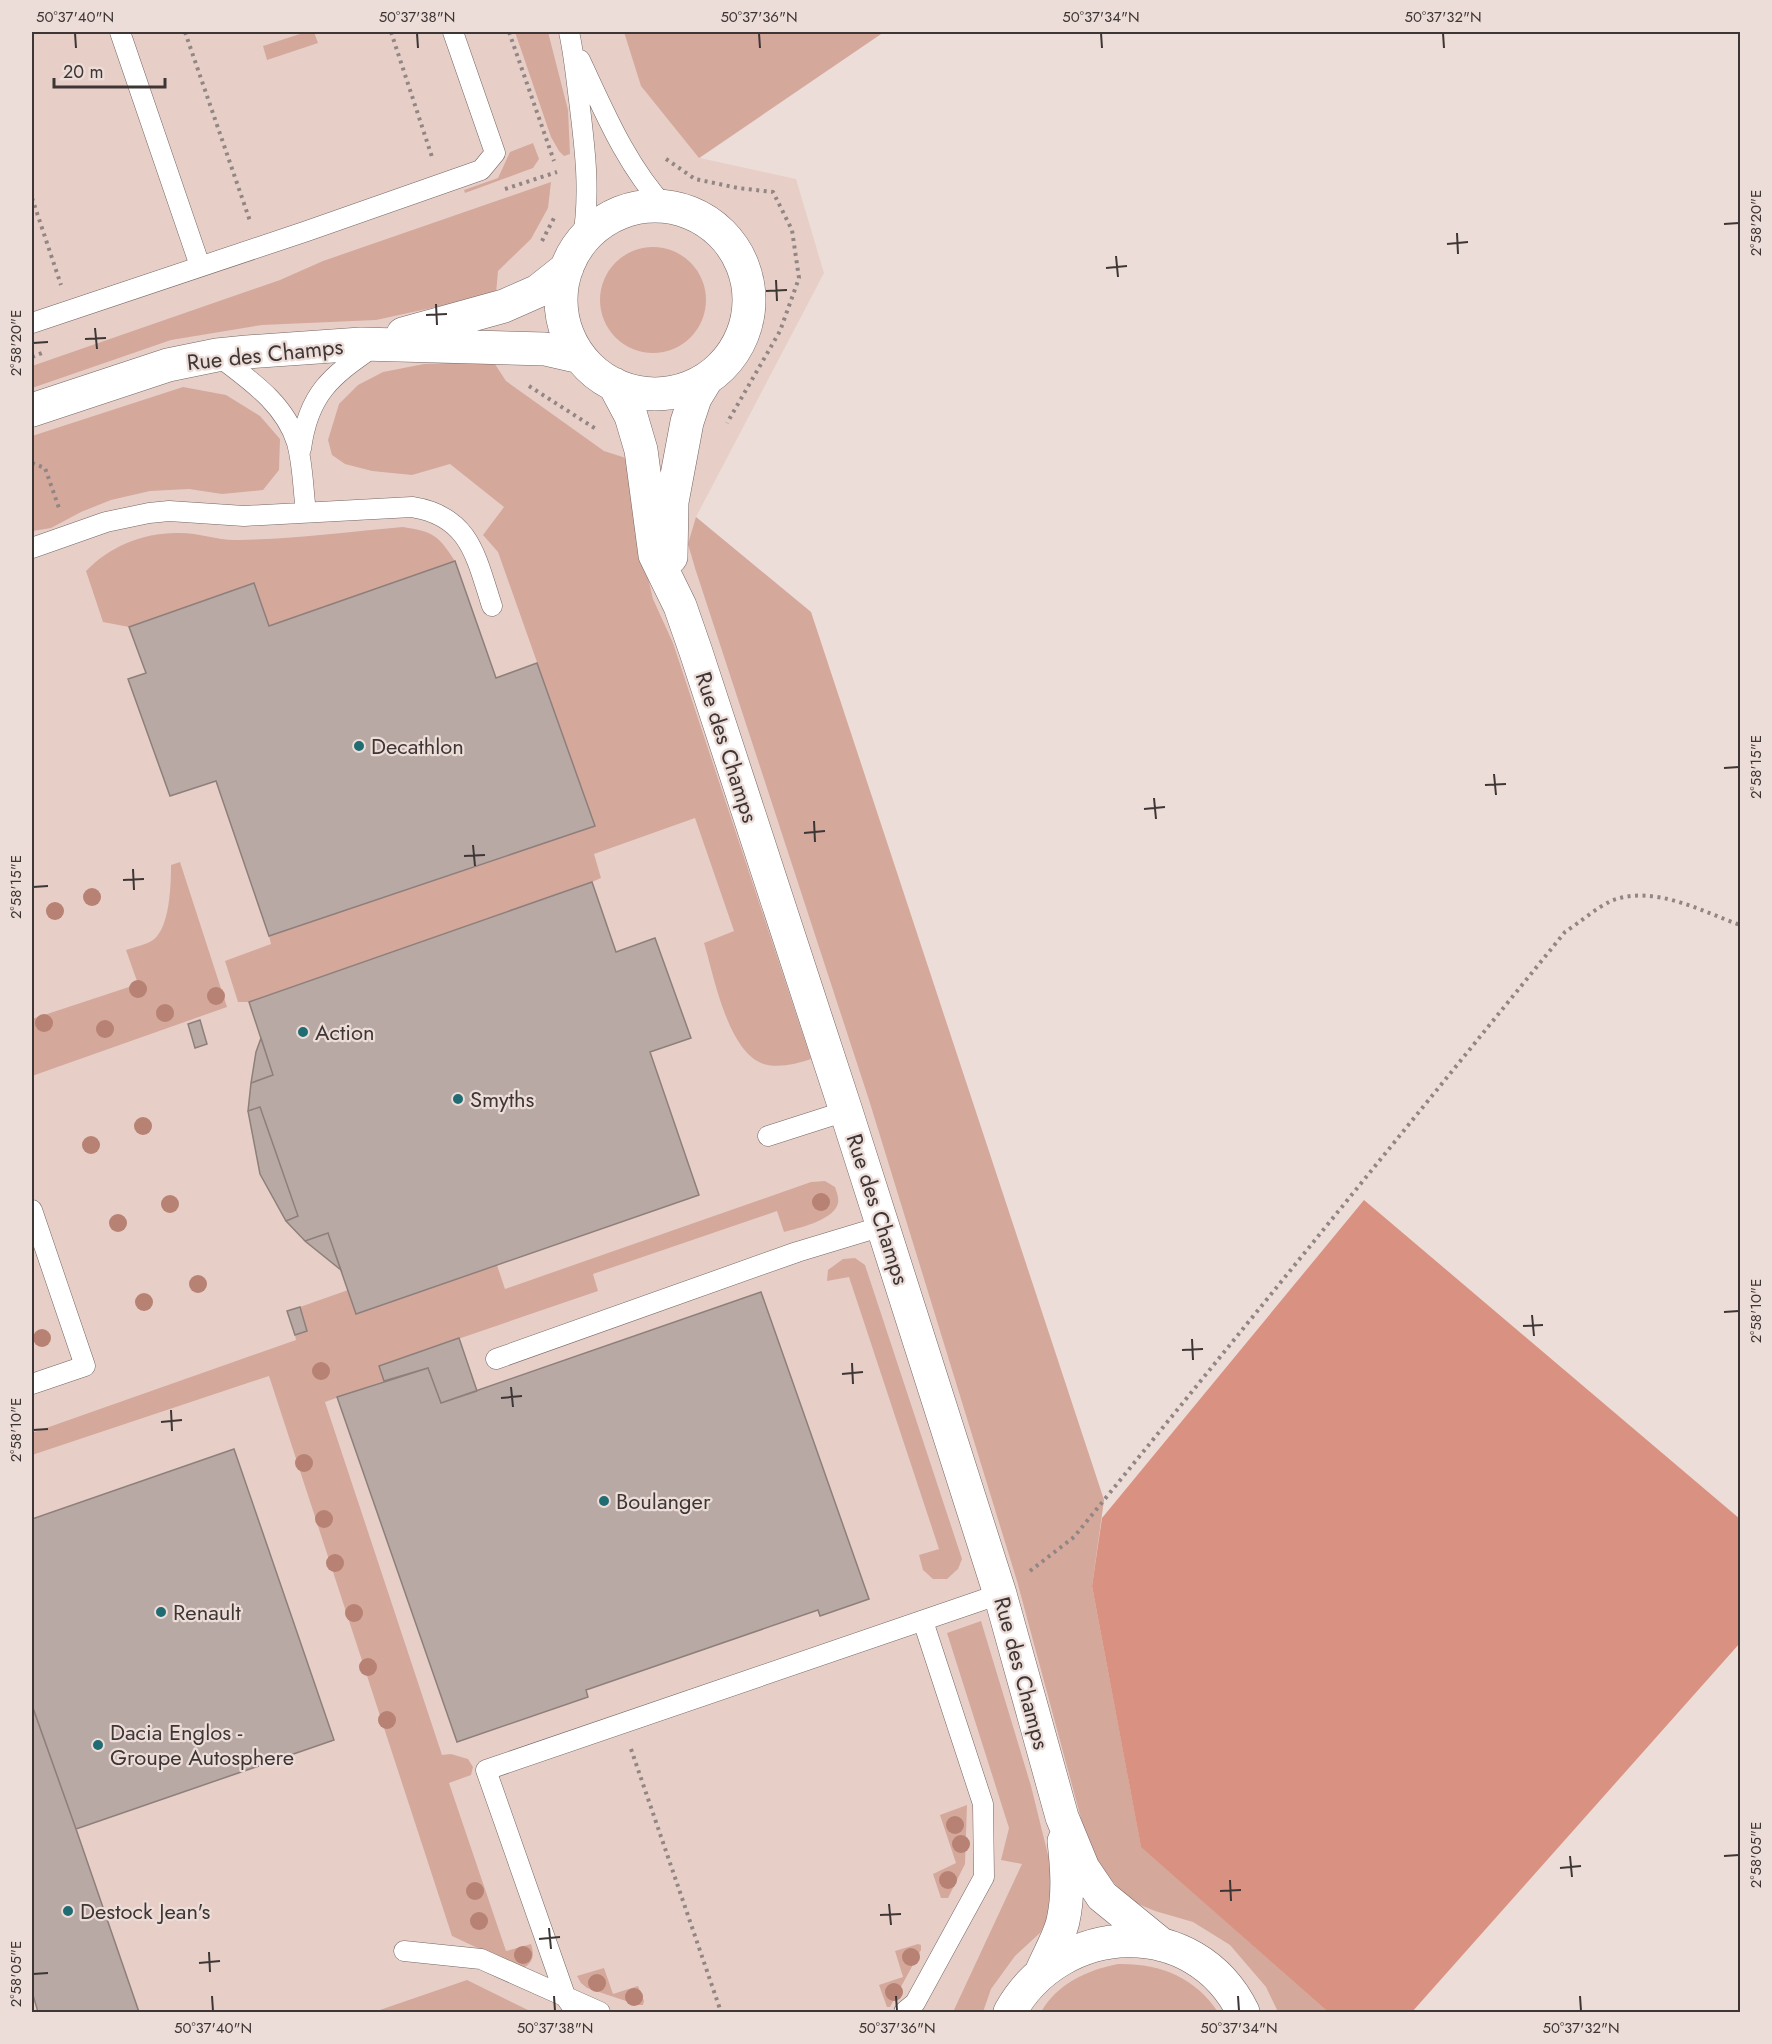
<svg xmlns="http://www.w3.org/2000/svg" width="1772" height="2044" font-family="Jost,sans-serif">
  <rect width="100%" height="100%" fill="#edddd8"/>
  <path fill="#e7cfc8" d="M 32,32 L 884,32 L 700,158 L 796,179 L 824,273 L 696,517 L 811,612 L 1104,1500 L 1092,1586 L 1141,1846 L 1328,2012 L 32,2012 Z"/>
  <path fill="#d5a89c" d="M 306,32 L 314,32 L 318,43 L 267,60 L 263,46 Z
    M 515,32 L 548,32 L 568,110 L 570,154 L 564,156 L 559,151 L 551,137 Z
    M 624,32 L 884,32 L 699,158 L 641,86 Z
    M 533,143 L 539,159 L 533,168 L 465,193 L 464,190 L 498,178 L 510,152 Z
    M 551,182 L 548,208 L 531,239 L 498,271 L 496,294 L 376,320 L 262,325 L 171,340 L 32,388 L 32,366 L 280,280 L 323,261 Z
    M600 300a53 53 0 1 1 106 0a53 53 0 1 1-106 0Z
    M 493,361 L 506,381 L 604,451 L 629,459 L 645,565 L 653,599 L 673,643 L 811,1059 C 797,1064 775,1069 761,1063 C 727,1048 714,976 704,943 L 734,931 L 695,818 L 594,854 L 601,878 L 592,882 L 249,1002 L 238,1002 L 225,961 L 271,944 L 269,936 L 595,826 L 498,552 L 483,535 L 504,507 L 450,464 L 412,475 L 372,471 L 345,464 L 332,455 L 328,440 L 339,404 L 358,385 L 383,372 L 424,364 Z
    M 183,387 L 226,395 L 260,416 L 280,439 L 279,470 L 263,490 L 222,494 L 189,489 L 150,491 L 111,500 L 81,512 L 51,528 L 33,531 L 32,525 L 32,436 Z
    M 696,517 L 811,612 L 1104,1500 L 1092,1586 L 1141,1846 L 1328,2012 L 1278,2012 L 1266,1987 L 1230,1945 L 1193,1922 L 1155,1911 L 1131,1901 L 1099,1867 L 1086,1837 L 1017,1581 L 869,1100 L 695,568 L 688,544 Z
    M 403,527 C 434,532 438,535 455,561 L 269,626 L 254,583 L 129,627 L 103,622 L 86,571 C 110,546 144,532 180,533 C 200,533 219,541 239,540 C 293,539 348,532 403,527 Z
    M 180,862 L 227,1007 L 32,1076 L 32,1019 L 138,984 L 126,950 C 134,947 146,945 153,940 C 170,928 171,884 171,865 Z
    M 825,1181 L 835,1187 C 837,1193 840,1200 837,1206 C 830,1221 799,1228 784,1232 L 777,1211 L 593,1274 L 598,1291 L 379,1366 L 384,1381 L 325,1402 L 442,1755 L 451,1754 L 468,1759 L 473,1767 L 471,1775 L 449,1783 L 506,1951 L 531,1944 C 535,1956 533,1963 522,1969 L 452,1936 L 269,1376 L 32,1455 L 32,1433 L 296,1340 L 295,1335 L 307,1331 L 300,1307 L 348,1290 L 356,1314 L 497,1265 L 505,1289 L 811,1182 Z
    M 855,1258 L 865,1265 L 962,1559 L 958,1569 L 947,1579 L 933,1579 L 923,1570 L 919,1555 L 939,1549 L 849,1277 L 827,1281 L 828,1270 L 843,1259 Z
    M 981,1621 L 1031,1786 L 1051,1867 L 1053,1908 L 1040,1933 L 1015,1956 L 991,1989 L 983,2012 L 953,2012 L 1022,1864 L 1001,1860 L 1009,1828 L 947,1633 Z
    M 967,1805 L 965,1864 L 948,1898 L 941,1898 L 933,1874 L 956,1863 L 940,1815 Z
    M 918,1944 L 921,1945 L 921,1950 L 890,2007 L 887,2007 L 879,1985 L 903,1977 L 895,1951 Z
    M 1118,1964 C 1159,1963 1195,1977 1218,2012 L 1041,2012 C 1057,1984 1087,1970 1118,1964 Z
    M 604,1968 L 613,1994 L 638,1986 L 644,2001 L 643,2005 L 638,2005 L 587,1988 L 581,1983 L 577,1976 Z
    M 467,1980 L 532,2012 L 374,2012 Z"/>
  <path fill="#d99281" d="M 1364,1200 L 1740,1519 L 1740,1643 L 1412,2012 L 1328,2012 L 1141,1847 L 1092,1586 L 1102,1518 Z"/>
  <path fill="#b8a9a5" stroke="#8e7f7b" stroke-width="1.5" d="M 455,561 L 496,678 L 537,663 L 595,826 L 269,936 L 216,781 L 170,796 L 128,679 L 146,673 L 129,627 L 254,583 L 269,626 Z
    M 592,882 L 616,952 L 655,938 L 691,1038 L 650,1052 L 699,1195 L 356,1314 L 328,1233 L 305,1241 L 286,1221 L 298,1216 L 260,1107 L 248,1111 L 251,1083 L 273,1075 L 249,1002 Z
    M 200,1020 L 207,1044 L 195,1048 L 188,1024 Z
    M 261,1038 L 273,1075 L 251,1083 L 256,1052 Z
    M 260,1107 L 298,1216 L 286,1221 L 260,1174 L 248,1111 Z
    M 328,1233 L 341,1270 L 305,1241 Z
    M 761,1292 L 869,1599 L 820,1616 L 818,1610 L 586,1690 L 588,1697 L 457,1742 L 337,1397 L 428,1368 L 441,1403 Z
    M 300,1307 L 307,1331 L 295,1335 L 287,1311 Z
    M 459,1338 L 477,1391 L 441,1403 L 428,1368 L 384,1381 L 379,1366 Z
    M 234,1449 L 334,1740 L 76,1829 L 32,1705 L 32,1519 Z
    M 32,1711 L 34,1711 L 76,1829 L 139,2012 L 38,2012 L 32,1992 Z"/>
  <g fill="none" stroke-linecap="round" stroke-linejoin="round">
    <g stroke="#746562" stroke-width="21">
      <path id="lane" d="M 120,32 L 200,266
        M 569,32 C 574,54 576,77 579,100 C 585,148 591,195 582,243
        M 580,60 C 604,111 626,165 665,207
        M 32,323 L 307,231 L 481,170 L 495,153 L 453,32
        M 217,355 C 248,379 285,403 297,443 C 303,465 303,489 306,512
        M 301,449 C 308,394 331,376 375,346
        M 32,548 L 106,522 L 149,513 L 169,511 L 244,516 L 412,507 C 470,516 476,557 492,606
        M 768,1136 L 846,1111
        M 32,1210 L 85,1366 L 32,1384
        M 496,1359 L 797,1252 L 883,1226
        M 404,1951 L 481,1959 L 600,2012
        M 576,2012 L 566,1998 L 486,1770 L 1000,1594
        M 904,2012 L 915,2003 L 984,1877 L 983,1804 L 923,1621"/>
    </g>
    <g stroke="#746562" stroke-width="34">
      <path id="secondary" d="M561 300a94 94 0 1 1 188 0a94 94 0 1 1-188 0Z
        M 403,334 L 504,306 L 538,291 L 567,268
        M 614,384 L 631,416 L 641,450 L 655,555 L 680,606 L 696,652 L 846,1111 L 1000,1594 L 1062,1817 L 1083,1868 L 1102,1896 L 1162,1945
        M 32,410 L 168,365 L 217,355 L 247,352 L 361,344 L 545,349 L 580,357
        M 671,557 L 672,502 L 687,422 L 695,398 L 706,380
        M 1041,1973 C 1048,1956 1059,1938 1063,1921 C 1069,1894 1067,1868 1064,1841
        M 1010,2012 C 1061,1920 1195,1914 1243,2012"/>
    </g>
    <path stroke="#928684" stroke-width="4" stroke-dasharray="3 4.5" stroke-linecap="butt" d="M 185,32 L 250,221
      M 391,32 L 432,157
      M 509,32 L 554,161
      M 666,159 L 695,179 L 738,188 L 773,192 L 792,230 L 799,278 L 780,331 L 727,423
      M 505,189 L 557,172
      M 32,198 L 61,285
      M 542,241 L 554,218
      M 32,357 L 42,353
      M 529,386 L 596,429
      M 32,463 L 45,468 L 59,508
      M 1030,1571 L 1074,1537 L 1565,932 C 1579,923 1596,908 1611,901 C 1653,884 1701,911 1740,925
      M 631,1749 L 721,2012"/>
    <use href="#lane" stroke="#fff" stroke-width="20"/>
    <use href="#secondary" stroke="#fff" stroke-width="33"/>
  </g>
  <g fill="#b78173">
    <circle cx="92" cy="897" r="9"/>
    <circle cx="55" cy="911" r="9"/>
    <circle cx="138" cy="989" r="9"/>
    <circle cx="216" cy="996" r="9"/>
    <circle cx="165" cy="1013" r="9"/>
    <circle cx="44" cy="1023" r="9"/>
    <circle cx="105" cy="1029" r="9"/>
    <circle cx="143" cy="1126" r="9"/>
    <circle cx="91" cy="1145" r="9"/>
    <circle cx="821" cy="1202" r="9"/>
    <circle cx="170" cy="1204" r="9"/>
    <circle cx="118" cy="1223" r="9"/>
    <circle cx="198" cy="1284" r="9"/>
    <circle cx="144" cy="1302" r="9"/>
    <circle cx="42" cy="1338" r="9"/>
    <circle cx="321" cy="1371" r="9"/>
    <circle cx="304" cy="1463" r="9"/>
    <circle cx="324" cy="1519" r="9"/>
    <circle cx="335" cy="1563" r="9"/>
    <circle cx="354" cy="1613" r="9"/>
    <circle cx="368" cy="1667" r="9"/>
    <circle cx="387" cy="1720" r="9"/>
    <circle cx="955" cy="1825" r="9"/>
    <circle cx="961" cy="1844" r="9"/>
    <circle cx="948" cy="1880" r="9"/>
    <circle cx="475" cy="1891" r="9"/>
    <circle cx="479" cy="1921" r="9"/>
    <circle cx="523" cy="1955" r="9"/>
    <circle cx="911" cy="1957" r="9"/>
    <circle cx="597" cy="1983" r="9"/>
    <circle cx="894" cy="1992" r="9"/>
    <circle cx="634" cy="1997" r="9"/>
  </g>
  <path fill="none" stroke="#3d3635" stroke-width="2" d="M 75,33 L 76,48M 417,33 L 418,48M 759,33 L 760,48M 1101,33 L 1102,48M 1443,33 L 1444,48M 1724,224 L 1739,223M 1457,233 L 1458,254M 1447,244 L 1468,242M 1116,256 L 1118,277M 1106,268 L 1127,266M 776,280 L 777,301M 766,291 L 787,290M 436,304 L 437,325M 426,315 L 447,314M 95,328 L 97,349M 85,339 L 106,338M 33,343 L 48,342M 1724,768 L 1739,767M 1494,774 L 1496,795M 1485,785 L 1506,784M 1154,798 L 1156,819M 1144,809 L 1165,807M 814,821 L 815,842M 804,833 L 825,831M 473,845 L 475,866M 464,856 L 485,855M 133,869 L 134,890M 123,880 L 144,879M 33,887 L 48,886M 1724,1312 L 1739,1311M 1532,1315 L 1534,1336M 1523,1326 L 1543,1325M 1192,1339 L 1193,1360M 1182,1350 L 1203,1349M 852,1363 L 853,1384M 842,1374 L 863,1372M 511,1387 L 513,1407M 501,1398 L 522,1396M 171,1410 L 172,1431M 161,1422 L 182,1420M 33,1430 L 48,1429M 1570,1856 L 1572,1877M 1724,1856 L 1739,1855M 1560,1868 L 1581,1866M 1230,1880 L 1231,1901M 1220,1891 L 1241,1890M 889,1904 L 891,1925M 880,1915 L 901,1914M 549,1928 L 551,1949M 539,1939 L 560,1937M 209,1952 L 210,1972M 199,1963 L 220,1961M 33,1974 L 48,1973M 212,1996 L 213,2011M 554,1996 L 555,2011M 896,1996 L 897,2011M 1238,1996 L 1239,2011M 1580,1996 L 1581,2011"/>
  <g fill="#206c73" stroke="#edddd8" stroke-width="2">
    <circle cx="359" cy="746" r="6"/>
    <circle cx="303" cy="1032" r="6"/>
    <circle cx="458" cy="1099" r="6"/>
    <circle cx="604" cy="1501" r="6"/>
    <circle cx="161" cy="1612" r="6"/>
    <circle cx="98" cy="1745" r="6"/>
    <circle cx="68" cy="1911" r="6"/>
  </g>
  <g text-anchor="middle" stroke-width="4.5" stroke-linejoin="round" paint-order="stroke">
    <g font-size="22" fill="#3d3635" stroke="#edddd8">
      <text transform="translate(265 354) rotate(-6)" y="8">Rue des Champs</text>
      <text transform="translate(727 747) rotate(72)" y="8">Rue des Champs</text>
      <text transform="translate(878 1209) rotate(72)" y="8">Rue des Champs</text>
      <text transform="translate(1022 1673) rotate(75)" y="8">Rue des Champs</text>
    </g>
    <g font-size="22" fill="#3d3635" stroke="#edddd8" text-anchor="start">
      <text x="371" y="754">Decathlon</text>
      <text x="315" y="1040">Action</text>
      <text x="470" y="1107">Smyths</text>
      <text x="616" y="1509">Boulanger</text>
      <text x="173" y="1620">Renault</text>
      <text x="110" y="1740">Dacia Englos -<tspan x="110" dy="25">Groupe Autosphere</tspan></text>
      <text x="80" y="1919">Destock Jean's</text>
    </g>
  </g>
  <rect width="1772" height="2044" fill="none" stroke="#edddd8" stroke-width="66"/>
  <path d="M54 78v9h111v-9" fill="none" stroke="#3d3635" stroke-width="3"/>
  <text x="63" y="78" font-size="18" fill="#3d3635" stroke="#edddd8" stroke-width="4.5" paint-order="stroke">20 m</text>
  <rect x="33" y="33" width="1706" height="1978" fill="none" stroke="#3d3635" stroke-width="2"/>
  <g font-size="15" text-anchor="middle" fill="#3d3635">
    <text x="75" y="22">50°37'40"N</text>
    <text x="417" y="22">50°37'38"N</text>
    <text x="759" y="22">50°37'36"N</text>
    <text x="1101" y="22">50°37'34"N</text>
    <text x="1443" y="22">50°37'32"N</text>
    <text transform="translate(1756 223) rotate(-90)" y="5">2°58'20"E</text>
    <text transform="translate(16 343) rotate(-90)" y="5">2°58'20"E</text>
    <text transform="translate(1756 767) rotate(-90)" y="5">2°58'15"E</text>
    <text transform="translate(16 887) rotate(-90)" y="5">2°58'15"E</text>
    <text transform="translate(1756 1311) rotate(-90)" y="5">2°58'10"E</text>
    <text transform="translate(16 1430) rotate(-90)" y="5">2°58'10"E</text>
    <text transform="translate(1756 1855) rotate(-90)" y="5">2°58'05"E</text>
    <text transform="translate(16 1974) rotate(-90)" y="5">2°58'05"E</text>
    <text x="213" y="2033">50°37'40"N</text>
    <text x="555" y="2033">50°37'38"N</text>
    <text x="897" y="2033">50°37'36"N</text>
    <text x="1239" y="2033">50°37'34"N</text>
    <text x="1581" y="2033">50°37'32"N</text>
  </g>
</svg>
